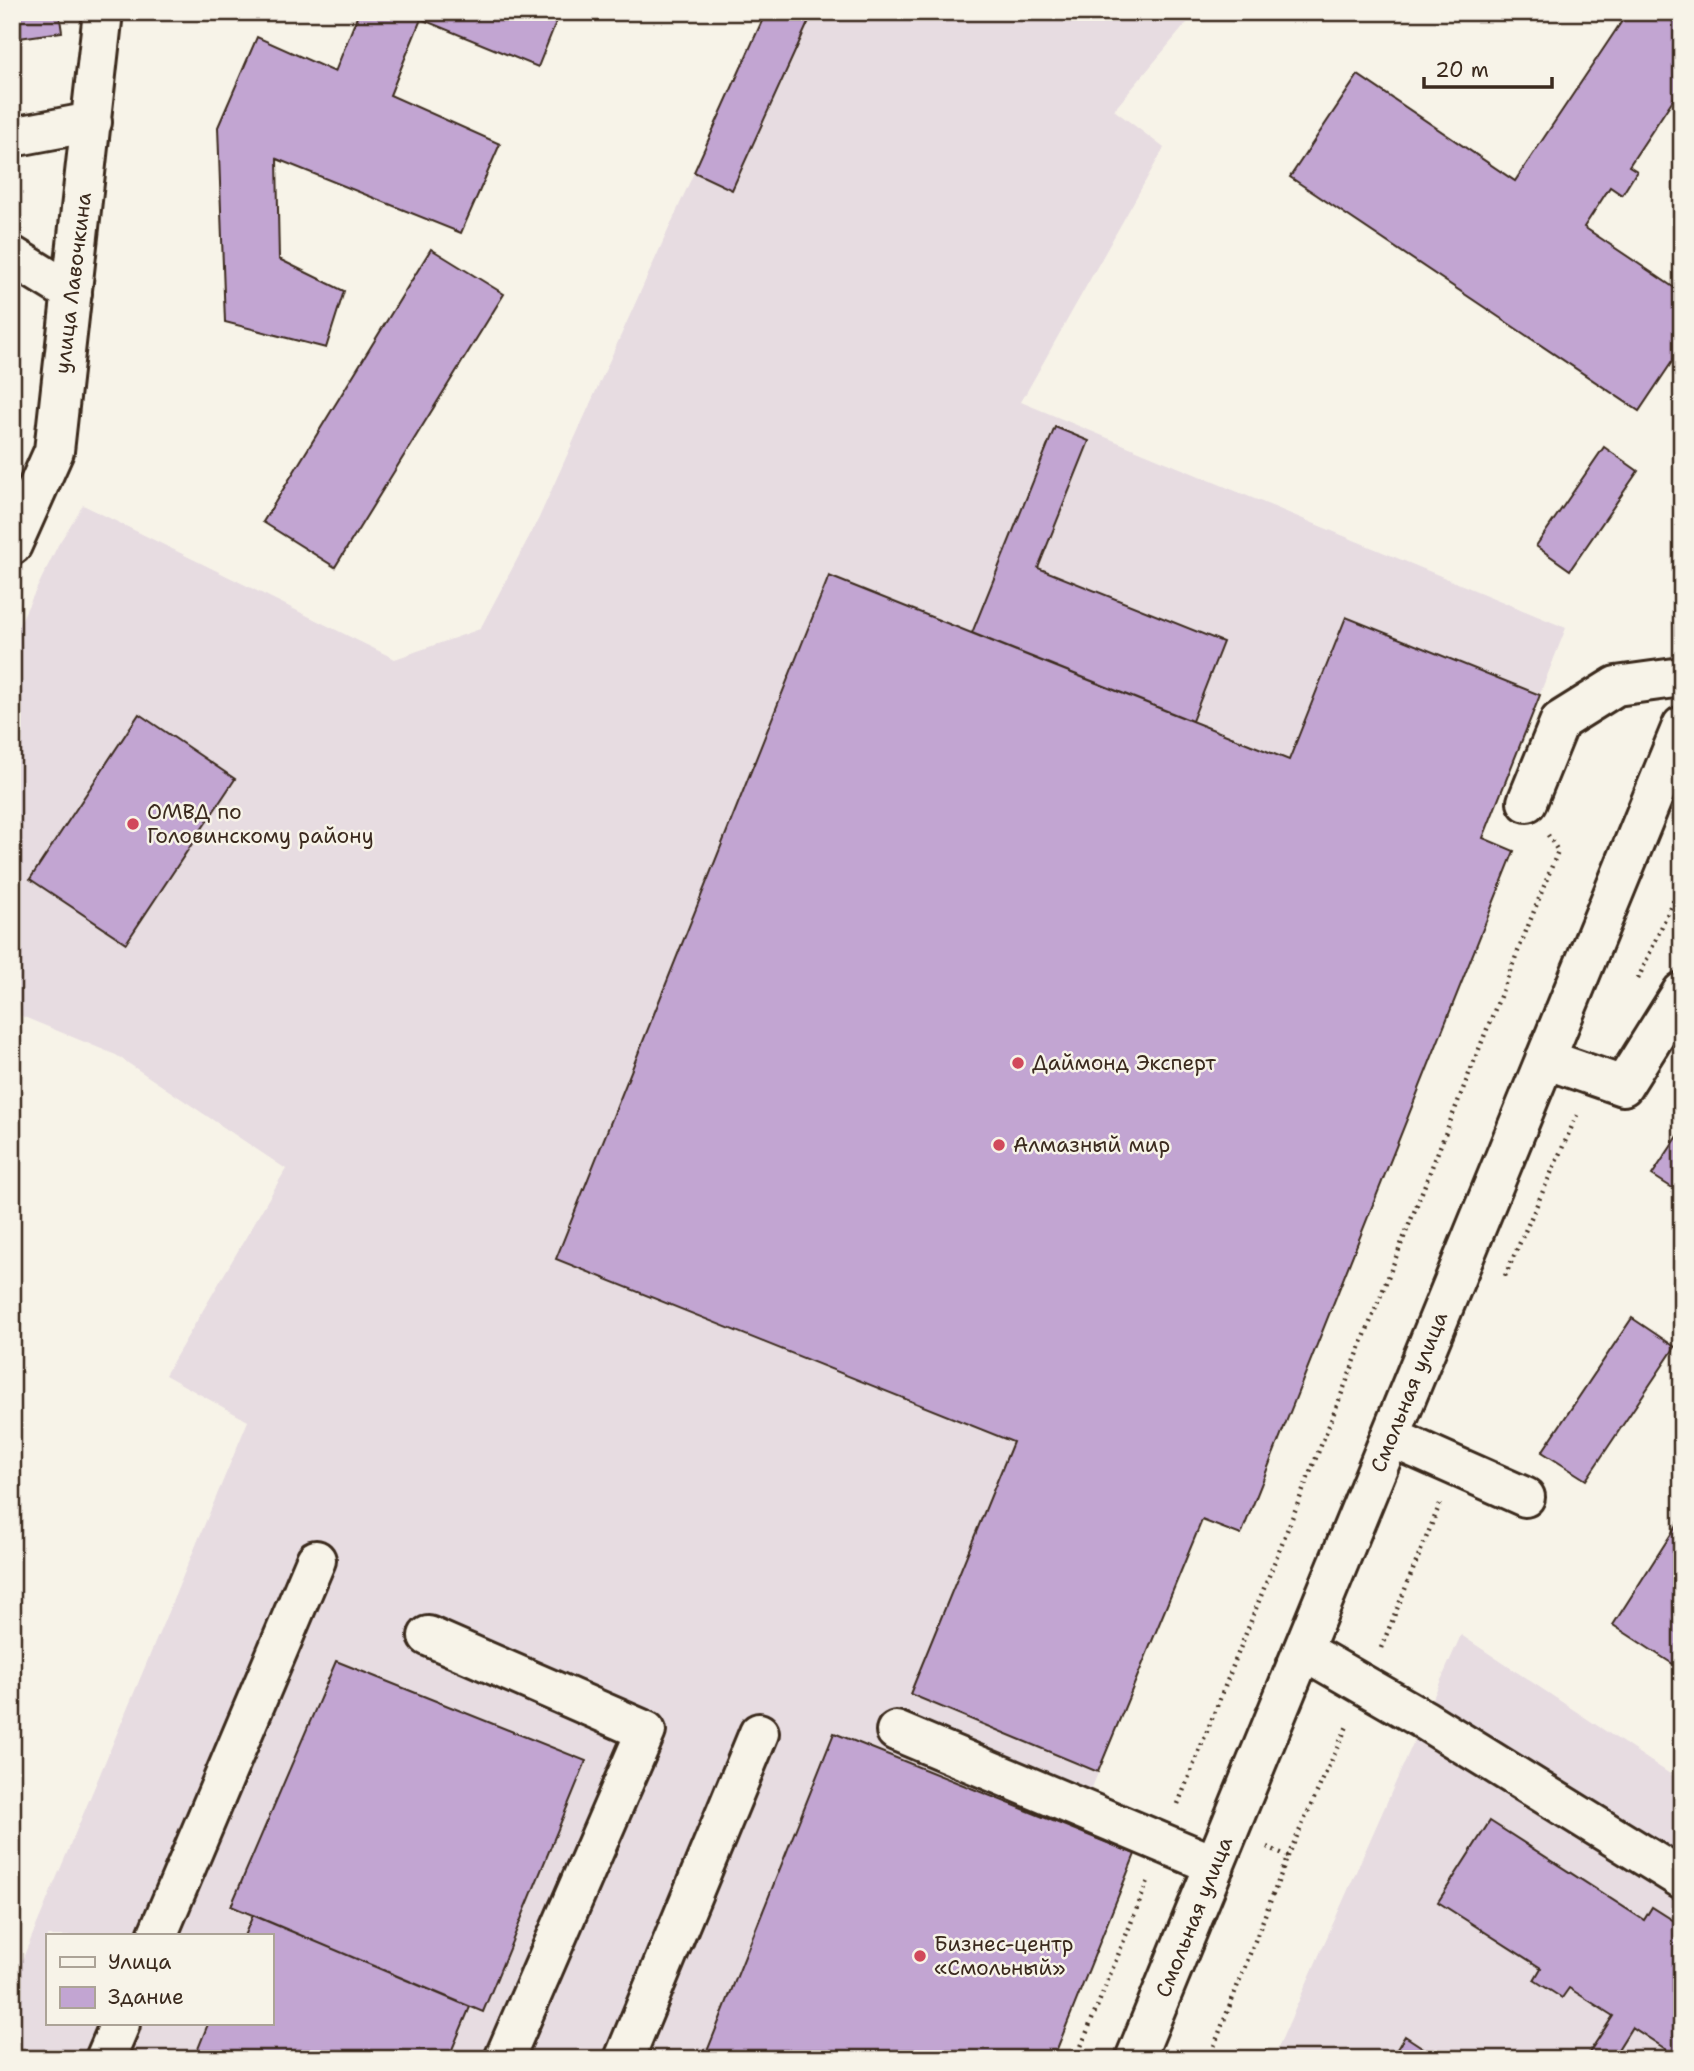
<svg xmlns="http://www.w3.org/2000/svg" width="1694" height="2071" font-family="'Shantell Sans',sans-serif">
  <rect width="100%" height="100%" fill="#f7f3e8"/>
  <filter id="ink" filterUnits="userSpaceOnUse"><feTurbulence type="fractalNoise" baseFrequency=".0143" numOctaves="2"/><feDisplacementMap in="SourceGraphic" scale="14" xChannelSelector="R" yChannelSelector="G"/><feConvolveMatrix kernelMatrix="1 2 1 2 8 2 1 2 1" color-interpolation-filters="sRGB"/></filter>
  <g filter="url(#ink)">
    <path fill="#e7dce1" fill-rule="evenodd" d="M 766,12 L 1196,12 L 1114,110 L 1164,148 L 1021,402 L 1566,628 L 1483,838 L 1514,851 L 1241,1535 L 1202,1520 L 1075,1829 L 1135,1854 L 1053,2059 L 12,2059 L 12,1984 L 248,1421 L 165,1375 L 286,1169 L 116,1055 L 12,1012 L 12,639 L 58,545 L 83,505 L 395,659 L 480,629 L 538,520 ZM 47,1936 L 271,1936 L 271,2024 L 47,2024 Z
      M 1461,1635 L 1682,1782 L 1682,2059 L 1273,2059 Z"/>
    <path fill="#c2a5d2" stroke="#3b2a1e" stroke-width="2" d="M 12,12 L 59,12 L 62,32 L 12,39 Z
      M 359,12 L 560,12 L 538,67 L 421,19 L 390,95 L 500,144 L 461,233 L 277,159 L 279,259 L 344,291 L 326,348 L 225,322 L 218,127 L 257,37 L 335,72 Z
      M 766,12 L 813,12 L 732,190 L 694,172 Z
      M 1628,12 L 1682,12 L 1682,86 L 1629,166 L 1637,171 L 1622,195 L 1610,187 L 1584,227 L 1682,293 L 1682,347 L 1639,411 L 1290,177 L 1358,75 L 1515,181 Z
      M 431,249 L 504,294 L 335,567 L 263,522 Z
      M 1055,427 L 1089,441 L 1038,568 L 1223,642 L 1192,721 L 972,633 Z
      M 1604,447 L 1638,471 L 1570,570 L 1536,546 Z
      M 829,576 L 1289,760 L 1346,617 L 1540,695 L 1483,838 L 1514,851 L 1241,1535 L 1202,1520 L 1098,1772 L 910,1694 L 1013,1442 L 556,1259 Z
      M 139,714 L 235,779 L 126,943 L 30,879 Z
      M 1682,1130 L 1682,1194 L 1652,1175 Z
      M 1632,1318 L 1675,1347 L 1586,1480 L 1542,1452 Z
      M 1682,1517 L 1682,1670 L 1613,1625 Z
      M 336,1661 L 586,1761 L 483,2012 L 231,1906 Z
      M 834,1733 L 1135,1854 L 1053,2059 L 704,2059 Z
      M 1490,1821 L 1644,1920 L 1652,1907 L 1682,1926 L 1682,2059 L 1666,2059 L 1670,2052 L 1632,2027 L 1612,2059 L 1585,2059 L 1613,2016 L 1569,1988 L 1562,1998 L 1534,1980 L 1541,1968 L 1438,1902 Z
      M 253,1915 L 470,2007 L 448,2059 L 194,2059 L 208,2024 L 271,2024 L 271,1936 L 244,1936 Z
      M 1405,2036 L 1440,2059 L 1391,2059 Z"/>
    <g fill="none" stroke-linecap="round" stroke-linejoin="round">
      <g stroke="#3b2a1e" stroke-width="44">
        <path id="minor" d="M 12,137 L 92,122
          M 12,256 L 72,293
          M 12,545 L 54,451 L 103,12
          M 1527,802 L 1560,721 L 1616,686 L 1682,677
          M 1545,1059 L 1623,1086 L 1682,992
          M 1390,1437 L 1525,1497
          M 428,1636 L 646,1731 L 504,2059
          M 1303,1650 L 1423,1719 L 1682,1879
          M 896,1731 L 1215,1865
          M 157,1936 L 316,1560
          M 105,2059 L 120,2024
          M 624,2059 L 759,1733
          M 1135,2059 L 1682,726"/>
      </g>
      <path stroke="#3b2a1e" stroke-width="4.5" stroke-dasharray="2 5" stroke-linecap="butt" d="M 1638,979 L 1682,882
        M 1505,1276 L 1577,1115
        M 1381,1648 L 1440,1504
        M 1178,1804 L 1558,851 L 1548,835
        M 1267,1847 L 1288,1856
        M 1076,2059 L 1148,1881
        M 1209,2059 L 1288,1856 L 1348,1724"/>
      <use href="#minor" stroke="#f7f3e8" stroke-width="38"/>
    </g>
  </g>
  <g fill="#d1495b" stroke="#f7f3e8" stroke-width="2.5">
    <circle cx="133" cy="824" r="7"/>
    <circle cx="1018" cy="1063" r="7"/>
    <circle cx="999" cy="1145" r="7"/>
    <circle cx="920" cy="1956" r="7"/>
  </g>
  <g text-anchor="middle" stroke-width="5" stroke-linejoin="round" paint-order="stroke">
    <g font-size="21" fill="#3b2a1e" stroke="#f7f3e8">
      <text transform="translate(73 283) rotate(-83)" y="7">улица Лавочкина</text>
      <text transform="translate(1409 1392) rotate(-68)" y="7">Смольная улица</text>
      <text transform="translate(1194 1917) rotate(-68)" y="7">Смольная улица</text>
    </g>
    <g font-size="21" fill="#3b2a1e" stroke="#f7f3e8" text-anchor="start">
      <text x="147" y="819">ОМВД по<tspan x="147" dy="24">Головинскому району</tspan></text>
      <text x="1032" y="1070">Даймонд Эксперт</text>
      <text x="1013" y="1152">Алмазный мир</text>
      <text x="934" y="1951">Бизнес-центр<tspan x="934" dy="24">«Смольный»</tspan></text>
    </g>
  </g>
  <rect width="1694" height="2071" fill="none" stroke="#f7f3e8" stroke-width="42"/>
  <rect x="21" y="21" width="1652" height="2029" fill="none" stroke="#3b2a1e" stroke-width="2.5" filter="url(#ink)"/>
  <rect x="46" y="1934" width="228" height="91" fill="#f7f3e8" stroke="#aca397" stroke-width="2"/>
  <rect x="60" y="1957" width="35" height="10" fill="#f7f3e8" stroke="#aca397" stroke-width="2"/>
  <text x="108" y="1969" font-size="21" fill="#3b2a1e">Улица</text>
  <rect x="60" y="1987" width="35" height="21" fill="#c2a5d2" stroke="#aca397" stroke-width="2"/>
  <text x="108" y="2004" font-size="21" fill="#3b2a1e">Здание</text>
  <path d="M1424 77v10h128v-10" fill="none" stroke="#3b2a1e" stroke-width="3.5"/>
  <text x="1435" y="77" font-size="21" fill="#3b2a1e" stroke="#f7f3e8" stroke-width="5" paint-order="stroke">20 m</text>
</svg>
